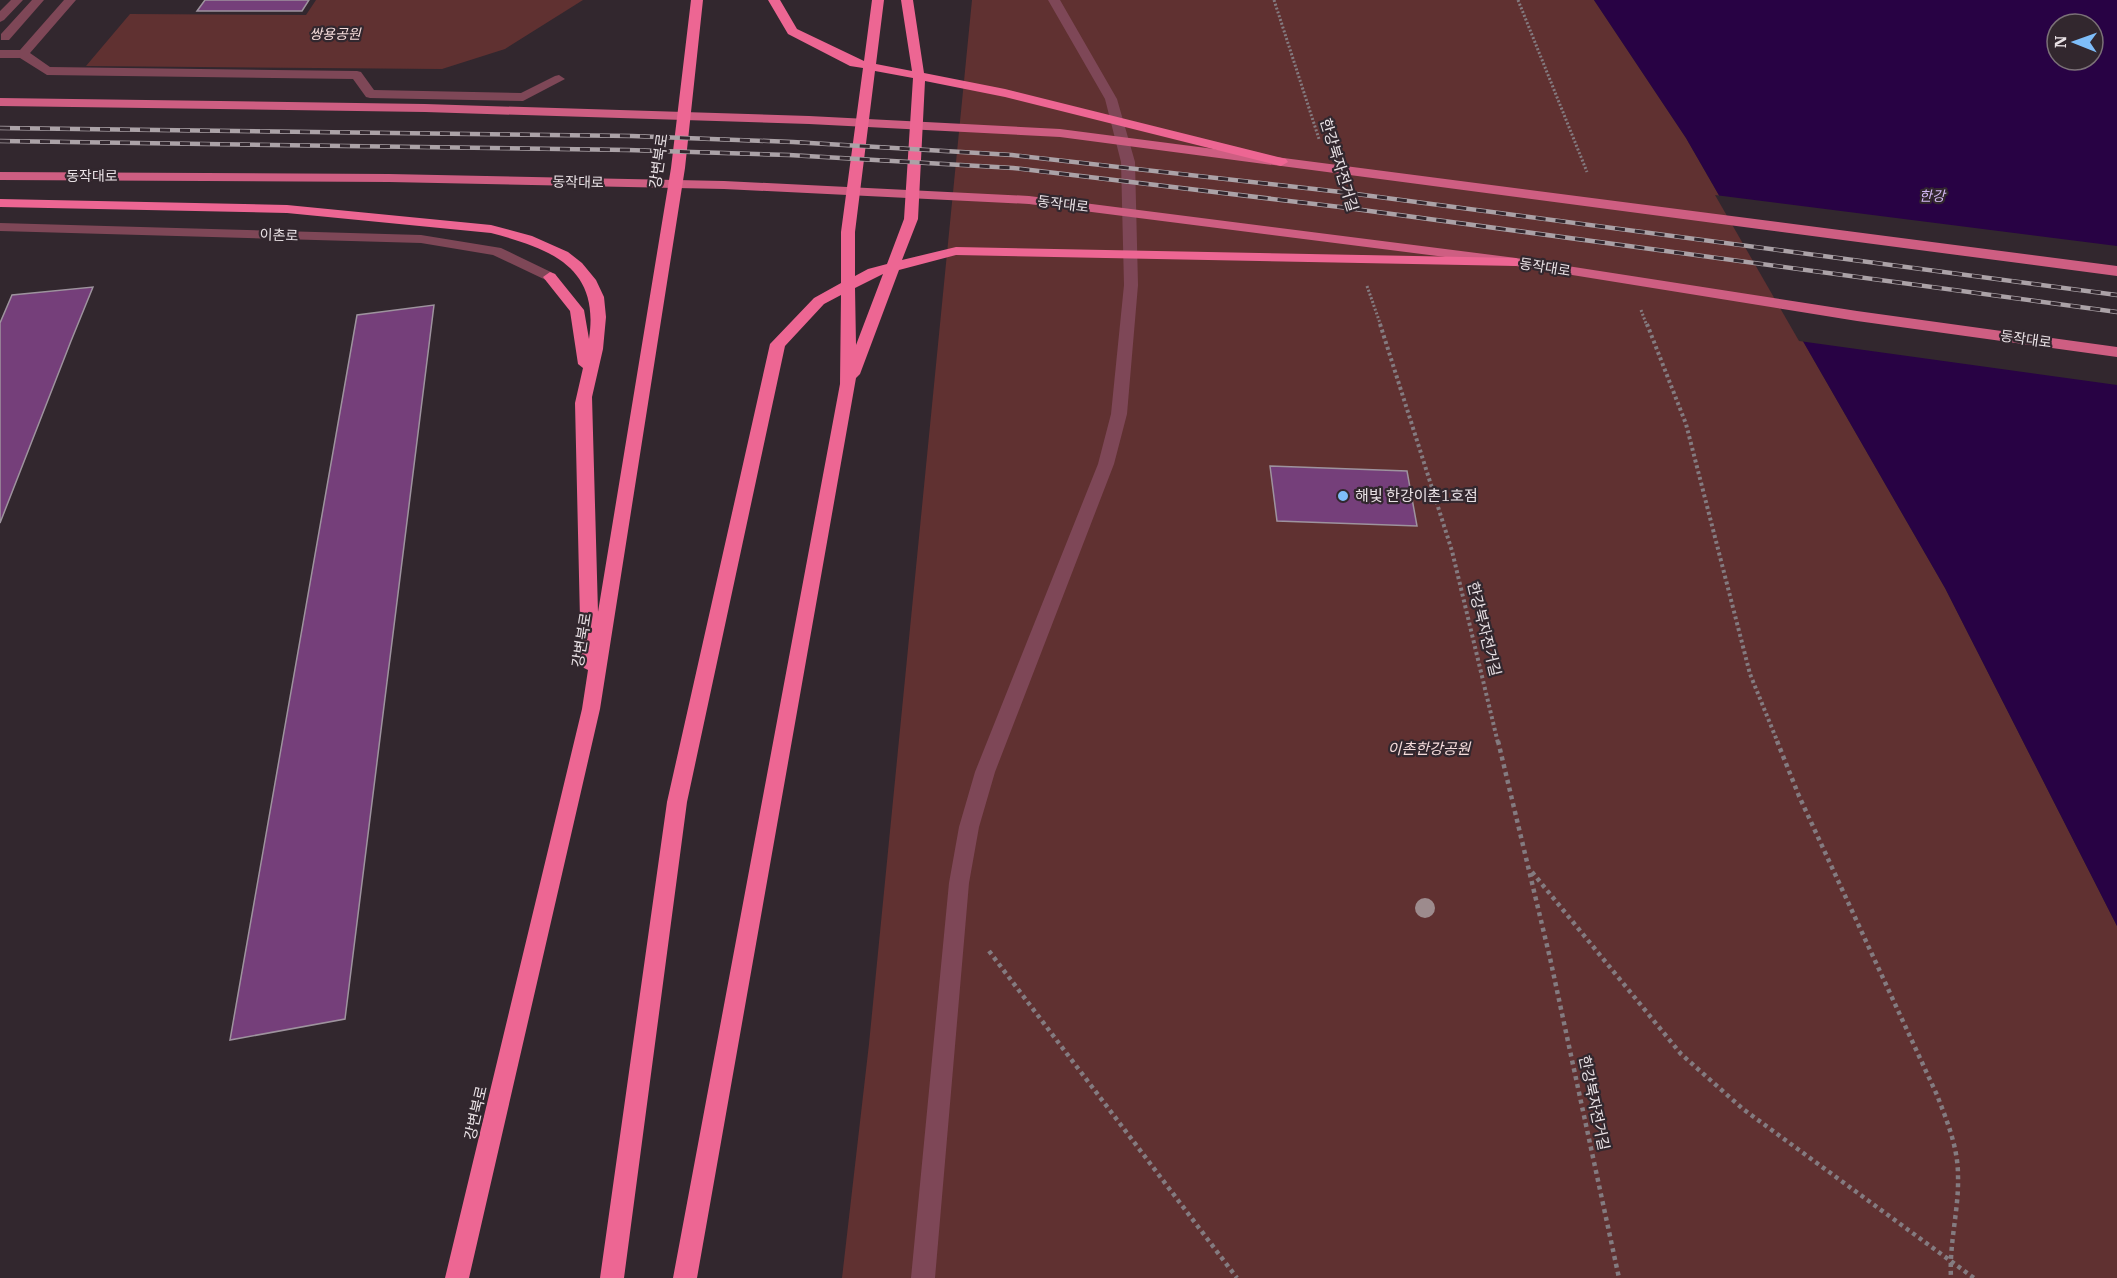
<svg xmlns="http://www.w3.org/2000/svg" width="2117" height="1278" font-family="'IBM Plex Serif','Noto Sans KR',serif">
  <rect width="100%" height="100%" fill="#32272e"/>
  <path fill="#603131" d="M 316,0 L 583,0 L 505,49 L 442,69 L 86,66 L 130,14 L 306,15 Z
    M 972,0 L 1594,0 L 1686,138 L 1945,588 L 2117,926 L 2117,1278 L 842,1278 L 869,1044 Z"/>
  <path fill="#280244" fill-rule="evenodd" d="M 1594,0 L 2117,0 L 2117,926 L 1945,588 L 1686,138 ZM 2057,24 L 2093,24 L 2093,60 L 2057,60 Z"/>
  <path fill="#32272e" d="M 1715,195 L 2117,246 L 2117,385 L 1799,341 Z"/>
  <path fill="#753f7a" stroke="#9e939e" stroke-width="1.5" d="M 205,0 L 309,0 L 302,11 L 197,11 Z
    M 93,287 L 71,341 L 0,523 L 0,323 L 12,295 Z
    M 434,305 L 345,1019 L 230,1040 L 357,315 Z
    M 1270,466 L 1407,471 L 1417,526 L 1277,521 Z"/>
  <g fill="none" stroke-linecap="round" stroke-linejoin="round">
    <path stroke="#847b80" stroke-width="3" stroke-dasharray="2 2" stroke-linecap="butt" d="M 1274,0 L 1319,139
      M 1518,0 L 1587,172
      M 1367,286 L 1381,326
      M 1641,310 L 1647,326"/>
    <path stroke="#847b80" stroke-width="4" stroke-dasharray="3 3" stroke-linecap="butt" d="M 1380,324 L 1452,551 L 1498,743
      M 1647,324 L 1686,424 L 1750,674 L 1778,743"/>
    <path stroke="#847b80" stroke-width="4.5" stroke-dasharray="4 4" stroke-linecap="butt" d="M 1498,741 L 1550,958 L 1619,1278
      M 1777,741 L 1799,796 L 1937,1095 C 1947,1121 1958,1147 1958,1176 C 1959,1210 1949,1243 1951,1278
      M 1532,872 L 1681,1054 L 1743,1109 L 1974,1278
      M 989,951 L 1237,1278"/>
    <path fill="#7e4757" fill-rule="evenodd" d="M 11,0 L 23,0 L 4,20 L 0,22 L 0,11 Z
      M 32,0 L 44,0 L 9,40 L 1,40 L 1,34 Z
      M 64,0 L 76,0 L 30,53 L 50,67 L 357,71 L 361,72 L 374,90 L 521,93 L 555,76 L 559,75 L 565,79 L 523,101 L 370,98 L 366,97 L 353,79 L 47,75 L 20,58 L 0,58 L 0,50 L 20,50 Z
      M 1048,0 L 1060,0 L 1117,99 L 1135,162 L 1138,285 L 1127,414 L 1114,464 L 995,772 L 979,827 L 969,883 L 935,1278 L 911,1278 L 949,883 L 959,827 L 975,772 L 1098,464 L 1111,414 L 1124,285 L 1121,162 L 1105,99 Z
      M 0,223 L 421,235 L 501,248 L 555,274 L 557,277 L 550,282 L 493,255 L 421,243 L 0,231 Z"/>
    <path fill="#ce5e82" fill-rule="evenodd" d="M 0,98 L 425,104 L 809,116 L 1060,129 L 2117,266 L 2117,276 L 1060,137 L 809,124 L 425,112 L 0,106 Z
      M 0,172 L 389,174 L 724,181 L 1029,196 L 1516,258 L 1857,311 L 2117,347 L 2117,357 L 1857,321 L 1516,266 L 1029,204 L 724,189 L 389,182 L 0,180 Z"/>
    <path fill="#ed6693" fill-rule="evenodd" d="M 691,0 L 703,0 L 685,168 L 600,709 L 469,1278 L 445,1278 L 582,709 L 588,670 L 584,668 L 581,663 L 575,403 L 583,368 L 578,364 L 570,311 L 543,277 L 550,272 L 555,274 L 584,310 L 589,339 C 600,267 551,249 491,233 L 287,213 L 0,207 L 0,199 L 287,205 L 491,225 L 532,236 L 568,252 L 582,263 L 596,280 L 604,297 L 606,317 L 603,349 L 592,397 L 598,612 L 671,168 Z
      M 768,0 L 780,0 L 797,29 L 864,61 L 872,0 L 884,0 L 876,64 L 912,71 L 901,0 L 913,0 L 924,73 L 1005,89 L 1286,159 L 1288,162 L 1281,166 L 1005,97 L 925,81 L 918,219 L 902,260 L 956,247 L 1516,258 L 1523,262 L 1516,266 L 956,255 L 899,270 L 860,374 L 856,378 L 697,1278 L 673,1278 L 840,384 L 841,295 L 824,304 L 785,346 L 687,802 L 624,1278 L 600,1278 L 667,802 L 770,344 L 814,298 L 841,283 L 841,232 L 863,68 L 850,66 L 788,34 ZM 875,71 L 913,78 L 904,219 L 887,264 L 868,269 L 855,276 L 855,232 ZM 883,274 L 856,345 L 855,288 Z"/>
    <g stroke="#aba2a7" stroke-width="4.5">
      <path id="rail" d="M 0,128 L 632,136 L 793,142 L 1012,155 L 1341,192 L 2117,295
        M 0,141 L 628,150 L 789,155 L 1013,168 L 1340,207 L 2117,312"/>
    </g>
    <use href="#rail" stroke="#32272e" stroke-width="3" stroke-dasharray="10" stroke-linecap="butt"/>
  </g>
  <circle fill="#9d8b8d" cx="1425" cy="908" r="10"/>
  <circle fill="#7ebdf9" stroke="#32272e" stroke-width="2" cx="1343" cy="496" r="6"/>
  <g text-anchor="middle" stroke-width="4.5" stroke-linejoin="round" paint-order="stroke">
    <g font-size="14" font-style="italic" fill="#f5dcdb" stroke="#32272e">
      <text x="335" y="39">쌍용공원</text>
    </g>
    <g font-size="14" fill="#e9e1e5" stroke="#32272e">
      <text x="92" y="181">동작대로</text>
      <text transform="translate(578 182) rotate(1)" y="5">동작대로</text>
      <text transform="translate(1063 204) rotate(7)" y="5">동작대로</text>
      <text transform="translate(279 235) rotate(2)" y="5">이촌로</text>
      <text transform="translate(1545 267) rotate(9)" y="5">동작대로</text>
      <text transform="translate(2026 339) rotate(8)" y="5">동작대로</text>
    </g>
    <g font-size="14" font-style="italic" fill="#d3b9f3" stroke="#32272e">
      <text x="1932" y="201">한강</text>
    </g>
    <g font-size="15" fill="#e9e1e5" stroke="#32272e">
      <text transform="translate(659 161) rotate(-82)" y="5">강변북로</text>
      <text transform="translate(1339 165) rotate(73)" y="5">한강북자전거길</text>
      <text transform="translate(1484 629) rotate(76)" y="5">한강북자전거길</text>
      <text transform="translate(582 640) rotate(-81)" y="5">강변북로</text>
      <text transform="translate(1594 1103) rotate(78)" y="5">한강북자전거길</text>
      <text transform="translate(476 1113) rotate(-77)" y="5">강변북로</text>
    </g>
    <g font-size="15" fill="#e9e1e5" stroke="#32272e" text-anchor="start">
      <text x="1355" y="501">해빛 한강이촌1호점</text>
    </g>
    <g font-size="15" font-style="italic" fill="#f5dcdb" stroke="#32272e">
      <text x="1429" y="754">이촌한강공원</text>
    </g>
  </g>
  <g transform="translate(2075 42) rotate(271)"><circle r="28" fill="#32272e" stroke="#7b7177" stroke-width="1.5"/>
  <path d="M0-4.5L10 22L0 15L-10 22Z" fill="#7ebdf9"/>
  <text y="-9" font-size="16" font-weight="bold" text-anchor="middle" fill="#e9e1e5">N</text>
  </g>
</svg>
